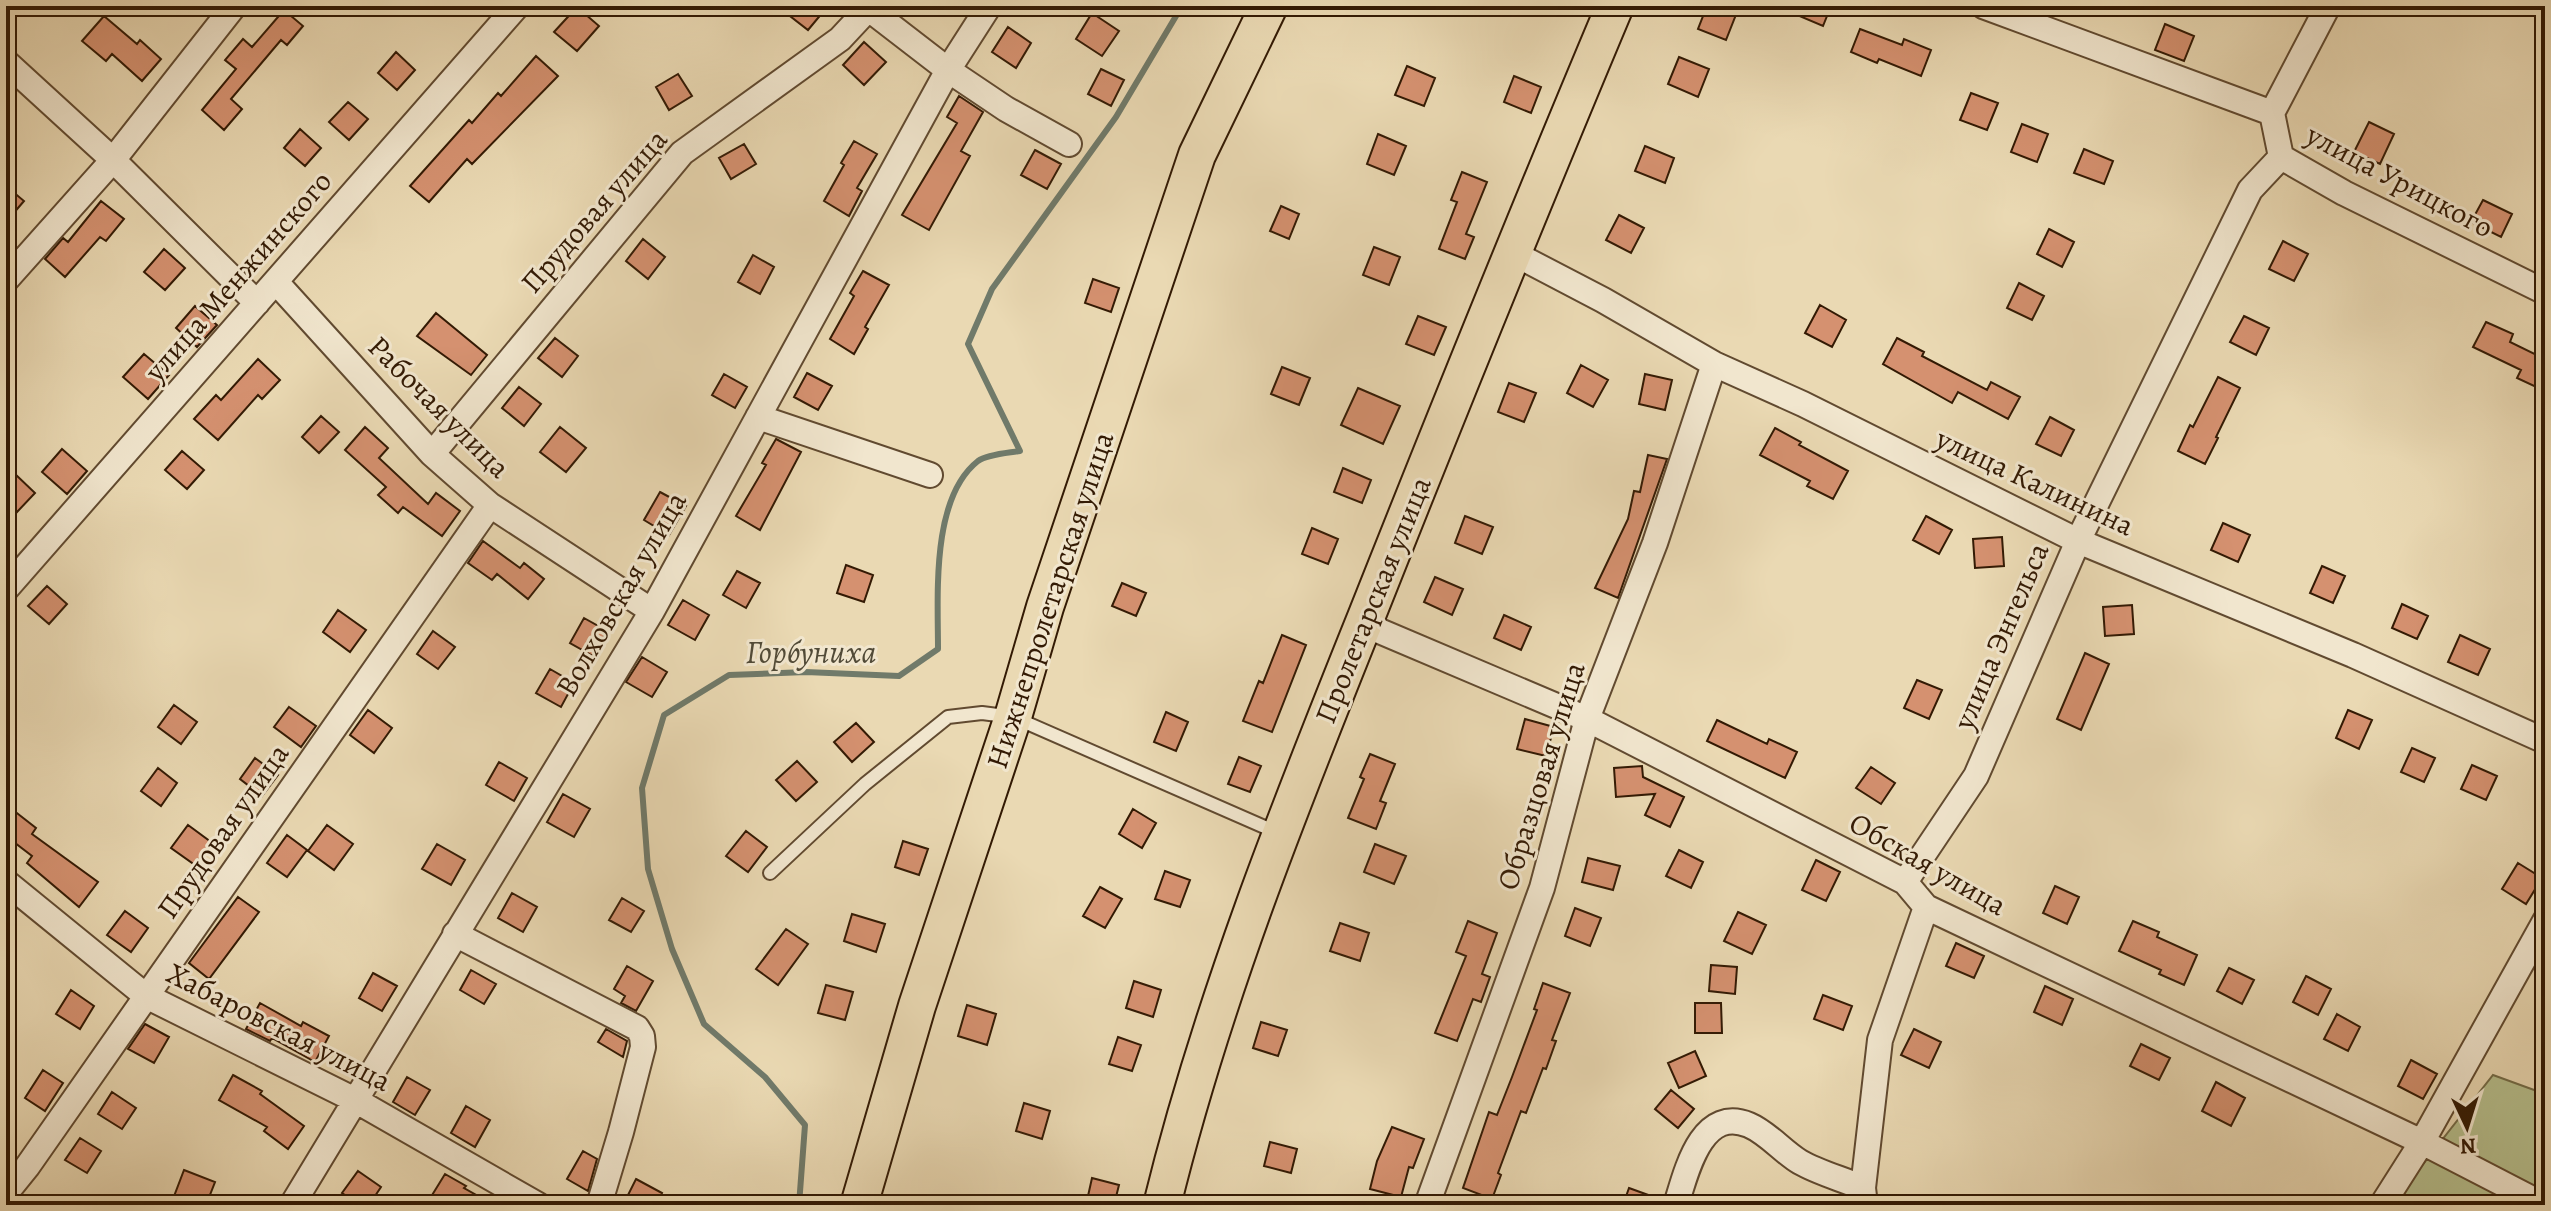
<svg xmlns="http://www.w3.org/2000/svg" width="2551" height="1211" font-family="Alegreya,serif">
  <rect width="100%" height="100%" fill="#ead9b3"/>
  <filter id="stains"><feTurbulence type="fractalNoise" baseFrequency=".0025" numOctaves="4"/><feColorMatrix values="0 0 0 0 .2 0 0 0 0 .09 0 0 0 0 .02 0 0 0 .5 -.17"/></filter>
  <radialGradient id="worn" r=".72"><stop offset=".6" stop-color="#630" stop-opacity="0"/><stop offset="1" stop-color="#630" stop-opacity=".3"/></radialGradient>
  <path fill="#b6bf8d" stroke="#746c48" stroke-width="2" d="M 2493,1075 L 2545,1094 L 2545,1205 L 2391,1205 Z"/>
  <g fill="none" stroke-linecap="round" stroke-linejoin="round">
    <path stroke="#707a6a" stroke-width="6" d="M 799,1205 L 805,1125 L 765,1077 L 704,1024 L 672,949 L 648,869 L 642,788 L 664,715 L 729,675 L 806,672 L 899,676 L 938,649 C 938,594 931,498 978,461 C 988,454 1009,453 1020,451 L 968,344 L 992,289 L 1116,117 L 1182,6"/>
  </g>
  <path fill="#d59170" stroke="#331a04" stroke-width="2" d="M 777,6 L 828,6 L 808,30 Z
    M 1707,6 L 1721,6 L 1737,12 L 1726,40 L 1698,29 Z
    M 1776,6 L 1831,6 L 1823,26 Z
    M 577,7 L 599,26 L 577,51 L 554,32 Z
    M 284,10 L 303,26 L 287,45 L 281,40 L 231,99 L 242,109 L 224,130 L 202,110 L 236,69 L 225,60 L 243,39 L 252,47 Z
    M 1092,13 L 1119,31 L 1102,56 L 1076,39 Z
    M 104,16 L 137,44 L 140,40 L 161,59 L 142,81 L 112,54 L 106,61 L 82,41 Z
    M 2165,24 L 2194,36 L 2184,61 L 2155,50 Z
    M 1008,27 L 1031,43 L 1016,68 L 992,52 Z
    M 1860,29 L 1902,45 L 1904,39 L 1931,50 L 1921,76 L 1879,59 L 1877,63 L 1851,52 Z
    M 864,42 L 886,62 L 864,85 L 843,65 Z
    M 396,52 L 415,70 L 397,90 L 378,73 Z
    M 536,56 L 558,76 L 472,164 L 467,159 L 429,202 L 410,186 L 469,120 L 472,123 L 498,93 L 501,96 Z
    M 1679,57 L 1709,69 L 1698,97 L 1668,84 Z
    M 1407,66 L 1435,78 L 1424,106 L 1395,95 Z
    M 1101,69 L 1124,80 L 1111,106 L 1088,94 Z
    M 678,74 L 692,96 L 669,110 L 656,87 Z
    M 1514,76 L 1541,87 L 1531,113 L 1504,102 Z
    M 1971,93 L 1998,103 L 1987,130 L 1960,120 Z
    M 959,96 L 983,112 L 961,151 L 970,156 L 929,230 L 902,215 L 957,123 L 947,117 Z
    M 348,102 L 368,119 L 349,140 L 329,122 Z
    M 2369,122 L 2394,134 L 2380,164 L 2354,152 Z
    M 2022,124 L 2048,134 L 2037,162 L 2011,152 Z
    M 300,129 L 321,148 L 305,166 L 284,148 Z
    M 1378,134 L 1406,146 L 1394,175 L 1367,164 Z
    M 854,141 L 877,154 L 857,188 L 862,191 L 849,216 L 824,201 L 844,165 L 841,163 Z
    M 744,144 L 756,164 L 731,179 L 719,158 Z
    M 1645,146 L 1674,158 L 1665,183 L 1635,171 Z
    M 2084,149 L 2113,161 L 2104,184 L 2074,173 Z
    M 1035,150 L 1061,164 L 1047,189 L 1021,175 Z
    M 1462,172 L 1487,182 L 1466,234 L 1474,237 L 1465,259 L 1439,249 L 1457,202 L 1451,200 Z
    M 6,186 L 24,201 L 6,222 Z
    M 2483,200 L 2512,214 L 2501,237 L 2471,222 Z
    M 101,201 L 124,219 L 106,241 L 100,237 L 65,277 L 45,259 L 63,238 L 68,242 Z
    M 1281,206 L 1299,214 L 1289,239 L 1270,231 Z
    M 1619,215 L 1644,228 L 1631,253 L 1606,240 Z
    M 2049,229 L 2074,242 L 2062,267 L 2037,254 Z
    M 643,239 L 665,257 L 648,279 L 626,261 Z
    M 2283,241 L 2308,254 L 2294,281 L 2269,269 Z
    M 1374,247 L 1400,257 L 1389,285 L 1363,275 Z
    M 164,249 L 185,268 L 165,290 L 144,272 Z
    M 753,255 L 774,267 L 760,294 L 738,282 Z
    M 863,271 L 889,285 L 865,327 L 868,329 L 854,354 L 830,339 L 854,296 L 850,293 Z
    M 1093,279 L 1119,288 L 1111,312 L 1085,303 Z
    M 2019,283 L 2044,296 L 2032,320 L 2007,308 Z
    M 1820,305 L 1846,320 L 1832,347 L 1805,333 Z
    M 195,306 L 217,325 L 197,347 L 176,328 Z
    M 436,313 L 487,355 L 471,375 L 417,336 Z
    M 1418,316 L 1446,327 L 1434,355 L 1406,344 Z
    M 2244,316 L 2269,328 L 2256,355 L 2230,342 Z
    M 2486,322 L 2513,334 L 2510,342 L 2545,359 L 2545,391 L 2517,378 L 2521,370 L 2473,347 Z
    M 555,338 L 578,356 L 562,377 L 538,358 Z
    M 1897,338 L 1924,352 L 1922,356 L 1987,390 L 1991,382 L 2020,397 L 2008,419 L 1958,392 L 1952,403 L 1883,364 Z
    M 144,354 L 169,375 L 148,399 L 123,377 Z
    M 258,359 L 280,380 L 262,399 L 258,395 L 218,440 L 194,419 L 216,395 L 221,400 Z
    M 1581,365 L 1608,380 L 1593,407 L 1567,393 Z
    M 1282,367 L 1310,378 L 1299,405 L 1271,394 Z
    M 807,373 L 832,386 L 818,410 L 794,397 Z
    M 724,374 L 747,387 L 735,408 L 712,395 Z
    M 1645,374 L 1672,380 L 1665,410 L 1639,404 Z
    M 2218,377 L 2240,388 L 2216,437 L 2218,438 L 2205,464 L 2178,451 L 2190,425 L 2193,427 Z
    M 1509,383 L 1536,393 L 1524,422 L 1498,412 Z
    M 519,387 L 541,404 L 524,426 L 502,408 Z
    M 1358,388 L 1400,406 L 1383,444 L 1341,425 Z
    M 321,416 L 339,432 L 319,453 L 302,437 Z
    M 2050,417 L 2074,430 L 2061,456 L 2036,444 Z
    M 365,427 L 388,448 L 379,458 L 428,504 L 436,493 L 460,511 L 442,536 L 403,507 L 398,513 L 378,495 L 386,487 L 345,450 Z
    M 560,427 L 586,448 L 566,472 L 540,452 Z
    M 1775,428 L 1801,442 L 1799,445 L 1848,471 L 1833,499 L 1807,486 L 1810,481 L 1760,455 Z
    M 776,439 L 801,452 L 760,530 L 736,516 L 766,465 L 762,463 Z
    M 62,449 L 87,471 L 67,494 L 42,472 Z
    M 182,451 L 204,470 L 187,489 L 165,470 Z
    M 1648,455 L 1667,459 L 1618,598 L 1595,588 L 1628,519 L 1634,491 L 1640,492 Z
    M 1343,468 L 1371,480 L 1362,503 L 1334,492 Z
    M 14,473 L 35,493 L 17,512 L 6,502 L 6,482 Z
    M 660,492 L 686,506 L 669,535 L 644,520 Z
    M 1465,516 L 1493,527 L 1482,554 L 1455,543 Z
    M 1926,516 L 1952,530 L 1939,554 L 1913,540 Z
    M 2223,523 L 2250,535 L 2238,562 L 2211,550 Z
    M 1312,528 L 1338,539 L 1328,564 L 1302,554 Z
    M 2002,537 L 2004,566 L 1975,568 L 1973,539 Z
    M 483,541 L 520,568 L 524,563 L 544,579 L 528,599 L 497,574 L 492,580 L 468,563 Z
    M 846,565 L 873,575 L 864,602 L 837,593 Z
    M 2322,566 L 2345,576 L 2333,603 L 2310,593 Z
    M 737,571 L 760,583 L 746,608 L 723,595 Z
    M 1435,577 L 1463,589 L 1452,615 L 1424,602 Z
    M 1122,583 L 1146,593 L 1136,616 L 1112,606 Z
    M 47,586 L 67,604 L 49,624 L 28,606 Z
    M 683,600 L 709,615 L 695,640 L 668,625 Z
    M 2402,604 L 2428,616 L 2417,639 L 2392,628 Z
    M 2132,605 L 2134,634 L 2105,636 L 2103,607 Z
    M 338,610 L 366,630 L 350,652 L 323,632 Z
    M 1504,615 L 1531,627 L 1521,650 L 1494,638 Z
    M 584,618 L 607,631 L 593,656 L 570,643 Z
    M 433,631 L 455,647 L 438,669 L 417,654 Z
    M 1282,635 L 1306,645 L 1272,732 L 1243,721 L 1259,681 L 1263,683 Z
    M 2460,635 L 2490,649 L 2478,675 L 2448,662 Z
    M 2085,653 L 2109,664 L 2081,730 L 2057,719 Z
    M 642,657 L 667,672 L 652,697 L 626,682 Z
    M 550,669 L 574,683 L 561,707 L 536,693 Z
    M 1917,680 L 1942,690 L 1929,719 L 1904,708 Z
    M 174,705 L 197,722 L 181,744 L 158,727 Z
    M 289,707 L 316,726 L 301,747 L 274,727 Z
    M 368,710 L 392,728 L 374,753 L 350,735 Z
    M 2348,710 L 2372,720 L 2359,749 L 2336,738 Z
    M 1166,712 L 1188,722 L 1176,751 L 1154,742 Z
    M 1525,719 L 1554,727 L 1546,756 L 1517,749 Z
    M 1717,720 L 1767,744 L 1769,739 L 1797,752 L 1785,778 L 1707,741 Z
    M 856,723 L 874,742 L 852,762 L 834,742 Z
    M 2412,748 L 2435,758 L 2424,782 L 2401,772 Z
    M 1370,754 L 1395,764 L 1380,801 L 1386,803 L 1376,829 L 1348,818 L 1364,779 L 1360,777 Z
    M 1239,757 L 1261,766 L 1250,792 L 1228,784 Z
    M 255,758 L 278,775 L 262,796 L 240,779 Z
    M 797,761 L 817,782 L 796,801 L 776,780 Z
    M 499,762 L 527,778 L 514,801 L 486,785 Z
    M 2472,765 L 2497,776 L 2486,800 L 2461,789 Z
    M 1642,766 L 1643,777 L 1684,797 L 1670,827 L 1645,815 L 1655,794 L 1616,797 L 1614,768 Z
    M 1871,767 L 1895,783 L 1881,804 L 1856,788 Z
    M 158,768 L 177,783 L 161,806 L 141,791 Z
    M 563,794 L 590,809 L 574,837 L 547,822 Z
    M 1133,809 L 1156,823 L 1142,848 L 1119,834 Z
    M 13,810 L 36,828 L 32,834 L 98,882 L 79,907 L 27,863 L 32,856 L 6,836 L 6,820 Z
    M 188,825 L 211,842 L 195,865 L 171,848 Z
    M 327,825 L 353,844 L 334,870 L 308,851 Z
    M 746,831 L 767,847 L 748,872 L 726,856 Z
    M 287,835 L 307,850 L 287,877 L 267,863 Z
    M 903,841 L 928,849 L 919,875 L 895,867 Z
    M 437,844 L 465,860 L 451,885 L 422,869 Z
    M 1375,844 L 1406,856 L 1394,884 L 1364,872 Z
    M 1679,850 L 1703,862 L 1691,888 L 1666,876 Z
    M 1588,858 L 1620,866 L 1613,890 L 1582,882 Z
    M 1816,860 L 1840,872 L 1826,901 L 1802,890 Z
    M 2518,863 L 2542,878 L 2526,904 L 2502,889 Z
    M 1165,871 L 1190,880 L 1180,907 L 1155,899 Z
    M 2055,886 L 2079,897 L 2067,924 L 2043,913 Z
    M 1100,887 L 1122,899 L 1105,928 L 1083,916 Z
    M 512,893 L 537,907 L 523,932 L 498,918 Z
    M 238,897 L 259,912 L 209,979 L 189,963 Z
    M 622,898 L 644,911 L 631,932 L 609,920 Z
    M 1575,908 L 1601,918 L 1590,946 L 1565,936 Z
    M 125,911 L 148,928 L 131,952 L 107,935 Z
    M 1738,912 L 1766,925 L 1752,954 L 1724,941 Z
    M 852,914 L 885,924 L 876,952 L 844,941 Z
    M 1468,921 L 1497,933 L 1482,974 L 1490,977 L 1481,1002 L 1473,999 L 1457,1041 L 1435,1033 L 1466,956 L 1456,952 Z
    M 2133,921 L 2159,932 L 2157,937 L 2197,955 L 2184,985 L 2159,974 L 2161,970 L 2119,951 Z
    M 1340,923 L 1369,933 L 1360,961 L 1330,951 Z
    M 786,929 L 808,944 L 778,985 L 756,969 Z
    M 1956,943 L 1984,956 L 1974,978 L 1946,966 Z
    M 1711,965 L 1737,967 L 1735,994 L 1709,991 Z
    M 627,966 L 653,981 L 636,1011 L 621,1003 L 625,996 L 614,989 Z
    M 2229,968 L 2254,980 L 2242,1004 L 2217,991 Z
    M 471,970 L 496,984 L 484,1004 L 460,990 Z
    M 373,973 L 397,986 L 382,1011 L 359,998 Z
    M 2306,976 L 2331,989 L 2318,1015 L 2293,1002 Z
    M 1134,981 L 1161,990 L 1153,1017 L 1126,1008 Z
    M 1543,983 L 1570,993 L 1552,1040 L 1556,1041 L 1546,1069 L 1543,1068 L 1526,1113 L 1521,1111 L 1498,1173 L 1501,1175 L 1492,1199 L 1463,1188 L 1489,1112 L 1497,1115 L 1512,1077 L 1537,1010 L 1534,1009 Z
    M 826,985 L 853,992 L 845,1020 L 818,1013 Z
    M 2045,986 L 2073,999 L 2062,1025 L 2034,1012 Z
    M 71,990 L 94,1006 L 80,1029 L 56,1014 Z
    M 1823,995 L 1852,1006 L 1843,1030 L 1814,1019 Z
    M 260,1003 L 301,1026 L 303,1022 L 329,1036 L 315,1062 L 272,1038 L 270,1041 L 246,1029 Z
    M 1695,1003 L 1721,1003 L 1722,1033 L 1695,1033 Z
    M 967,1005 L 996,1014 L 987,1045 L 958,1036 Z
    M 2337,1014 L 2360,1027 L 2348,1051 L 2324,1039 Z
    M 1261,1022 L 1287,1030 L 1278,1056 L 1253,1048 Z
    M 145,1024 L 169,1037 L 154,1063 L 128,1049 Z
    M 606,1029 L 627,1041 L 623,1057 L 598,1042 Z
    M 1914,1029 L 1941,1042 L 1929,1068 L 1901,1055 Z
    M 1118,1037 L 1141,1045 L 1132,1071 L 1109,1064 Z
    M 2141,1044 L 2170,1058 L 2159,1080 L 2130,1066 Z
    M 1695,1051 L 1706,1076 L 1679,1088 L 1668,1063 Z
    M 2411,1060 L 2437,1074 L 2423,1099 L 2398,1086 Z
    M 43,1070 L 63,1083 L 45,1111 L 25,1098 Z
    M 233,1075 L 262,1091 L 260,1094 L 304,1126 L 288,1149 L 264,1131 L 267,1127 L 219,1100 Z
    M 407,1077 L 430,1090 L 415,1115 L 393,1102 Z
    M 2216,1082 L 2245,1098 L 2231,1126 L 2202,1111 Z
    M 1671,1090 L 1694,1109 L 1678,1128 L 1655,1109 Z
    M 112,1092 L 136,1108 L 122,1129 L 98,1114 Z
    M 1024,1103 L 1050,1111 L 1042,1139 L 1016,1131 Z
    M 466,1106 L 490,1120 L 475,1147 L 451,1133 Z
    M 1392,1127 L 1424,1139 L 1413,1168 L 1409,1167 L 1401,1197 L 1370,1189 L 1377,1161 Z
    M 80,1138 L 101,1151 L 87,1173 L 65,1160 Z
    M 1270,1142 L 1297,1149 L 1291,1173 L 1264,1166 Z
    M 583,1151 L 597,1159 L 588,1191 L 567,1179 Z
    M 184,1170 L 215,1182 L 206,1205 L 188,1205 L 173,1199 Z
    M 358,1171 L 381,1187 L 369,1205 L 359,1205 L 342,1193 Z
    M 445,1174 L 466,1186 L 464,1188 L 494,1205 L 426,1205 Z
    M 1092,1178 L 1119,1185 L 1114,1205 L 1086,1205 Z
    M 636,1179 L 662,1193 L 656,1205 L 623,1205 Z
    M 1629,1188 L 1662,1200 L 1661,1205 L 1623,1205 Z"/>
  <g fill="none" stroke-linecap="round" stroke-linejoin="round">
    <g stroke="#614a30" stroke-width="16">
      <path id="lane" d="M 770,873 L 865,784 L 948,717 L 982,713 L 1013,717 L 1276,832"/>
    </g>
    <g stroke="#614a30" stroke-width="28">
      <path id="street" d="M 865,6 L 948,70 L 1006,109 L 1069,144
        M 1983,6 L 2272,113 L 2281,157 L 2344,193 L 2545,292
        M 6,62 L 113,160 L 257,303
        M 2272,113 L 2328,6
        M 1511,252 L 1603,300 L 1714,364 L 1803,404 L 2078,541 L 2353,655 L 2545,741
        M 6,280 L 113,160 L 234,6
        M 276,282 L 432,454 L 490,505 L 652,611
        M 758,417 L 930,475
        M 432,454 L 682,153 L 840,39 L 868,9
        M 6,589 L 517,6
        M 1363,624 L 1587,719 L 1905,882 L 1926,907 L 2422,1142 L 2544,1205
        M 6,882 L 146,996 L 355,1100 L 538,1205
        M 1905,882 L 1976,776 L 2078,541 L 2250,190 L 2281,157
        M 455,934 L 637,1028 L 642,1036 L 643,1047 L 621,1132 L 599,1205
        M 6,1193 L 27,1167 L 490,505
        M 292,1205 L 652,611 L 948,70 L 989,6
        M 1427,1205 L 1542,888 L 1587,719 L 1655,543 L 1714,364
        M 1676,1205 C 1686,1173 1701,1105 1749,1125 C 1768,1133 1783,1152 1800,1162 C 1819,1173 1843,1179 1863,1188
        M 1865,1205 L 1863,1188 L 1880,1040 L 1926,907
        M 2382,1205 L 2422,1142 L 2545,921"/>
    </g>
    <g stroke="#331a04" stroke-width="40">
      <path id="primary" d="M 859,1205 L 917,1006 L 1013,717 L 1045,607 L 1197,155 L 1269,6
        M 1162,1205 C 1212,1001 1289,809 1367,615 C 1448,411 1530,208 1615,6"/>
    </g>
    <use href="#lane" stroke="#f1e6ce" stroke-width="12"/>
    <use href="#street" stroke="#f1e6ce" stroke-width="24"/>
    <use href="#primary" stroke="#ead9b3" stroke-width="36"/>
  </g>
  <g text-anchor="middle" stroke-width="6" stroke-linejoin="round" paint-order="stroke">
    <g font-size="30" fill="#331a04" stroke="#f1e6ce">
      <text transform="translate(2400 181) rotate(28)" y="10">улица Урицкого</text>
      <text transform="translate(594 211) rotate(-49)" y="10">Прудовая улица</text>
      <text transform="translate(238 276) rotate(-49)" y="10">улица Менжинского</text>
      <text transform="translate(439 407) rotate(45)" y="10">Рабочая улица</text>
      <text transform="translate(2035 482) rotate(25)" y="10">улица Калинина</text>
      <text transform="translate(621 594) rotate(-60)" y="10">Волховская улица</text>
      <text transform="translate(1050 600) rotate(-72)" y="10">Нижнепролетарская улица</text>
      <text transform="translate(1373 600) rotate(-68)" y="10">Пролетарская улица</text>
      <text transform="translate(2001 636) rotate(-67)" y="10">улица Энгельса</text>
      <text transform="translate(1541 776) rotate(-73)" y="10">Образцовая улица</text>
      <text transform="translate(223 831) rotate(-55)" y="10">Прудовая улица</text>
      <text transform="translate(1928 864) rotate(30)" y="10">Обская улица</text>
      <text transform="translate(279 1027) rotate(27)" y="10">Хабаровская улица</text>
    </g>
    <g font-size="32" font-style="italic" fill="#514a37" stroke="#f1e6ce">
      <text x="811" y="663">Горбуниха</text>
    </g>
  </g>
  <rect width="2551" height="1211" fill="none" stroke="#ead9b3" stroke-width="32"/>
  <rect x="8" y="8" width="2535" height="1195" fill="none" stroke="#331a04" stroke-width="4"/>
  <rect x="16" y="16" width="2519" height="1179" fill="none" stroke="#331a04" stroke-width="2"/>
  <g transform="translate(2467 1127) rotate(176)" stroke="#f1e6ce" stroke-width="6" paint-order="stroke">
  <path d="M0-6L14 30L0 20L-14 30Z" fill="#331a04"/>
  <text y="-12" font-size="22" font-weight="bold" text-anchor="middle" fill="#331a04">N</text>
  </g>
  <rect width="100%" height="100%" filter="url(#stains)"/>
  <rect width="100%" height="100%" fill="url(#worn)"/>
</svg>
